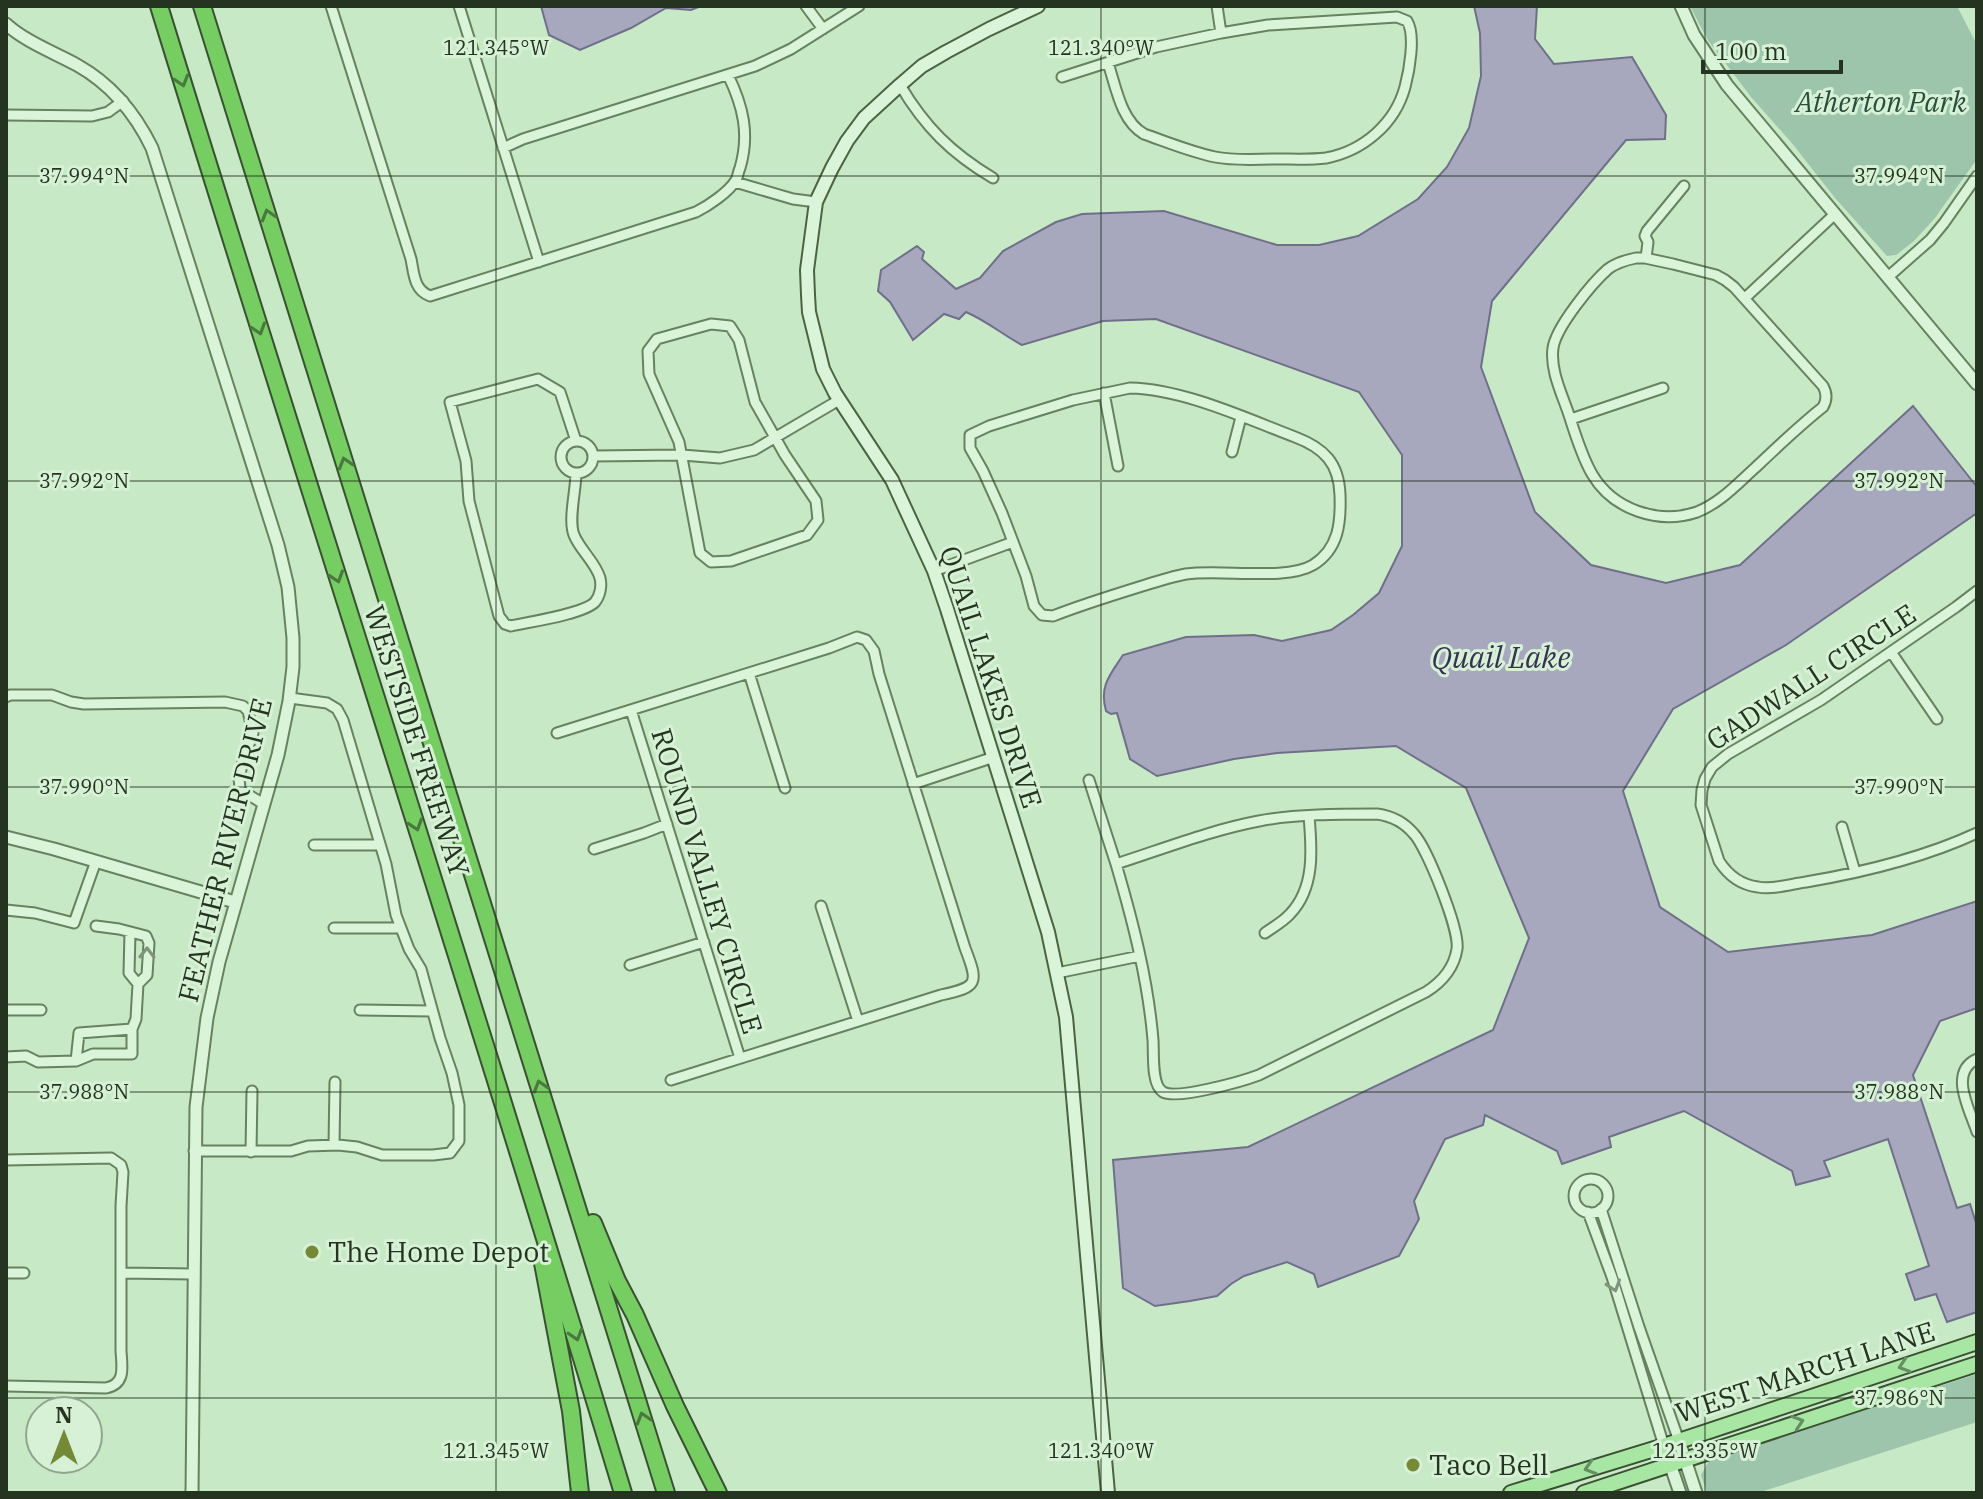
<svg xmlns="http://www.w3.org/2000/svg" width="1983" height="1499" font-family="'IBM Plex Serif',serif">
  <rect width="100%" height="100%" fill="#c8e9c6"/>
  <path fill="#9cc5ab" d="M 1690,6 L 1957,6 L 1977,45 L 1977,159 L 1935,218 L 1914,241 L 1896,255 L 1887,256 L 1835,198 L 1791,142 L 1751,97 L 1707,39 Z
    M 1977,1374 L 1977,1422 L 1758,1493 L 1707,1493 L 1701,1475 L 1709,1461 Z"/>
  <path fill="#a7a8bd" stroke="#6f6f8a" stroke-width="2" d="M 541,6 L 701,6 L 691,10 L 666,8 L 631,28 L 580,50 L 549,35 Z
    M 1474,6 L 1537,6 L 1535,39 L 1554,64 L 1632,57 L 1666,115 L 1665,139 L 1626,140 L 1492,301 L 1481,367 L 1535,512 L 1591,565 L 1666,583 L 1740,565 L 1913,406 L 1977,487 L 1977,513 L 1786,645 L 1673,709 L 1623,791 L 1660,907 L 1728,952 L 1872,935 L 1977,901 L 1977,1008 L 1940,1021 L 1913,1075 L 1957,1208 L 1970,1204 L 1977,1226 L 1977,1312 L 1947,1322 L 1936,1294 L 1915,1300 L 1906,1274 L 1929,1266 L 1888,1139 L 1824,1161 L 1830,1176 L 1796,1185 L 1792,1171 L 1684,1111 L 1609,1137 L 1611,1147 L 1562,1164 L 1557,1151 L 1485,1115 L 1483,1125 L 1445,1139 L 1414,1201 L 1419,1219 L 1399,1256 L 1318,1287 L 1314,1274 L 1287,1262 L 1244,1276 L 1231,1284 L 1217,1296 L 1190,1301 L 1155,1306 L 1123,1288 L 1113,1160 L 1248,1147 L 1493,1030 L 1529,938 L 1466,788 L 1396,746 L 1277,753 L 1234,759 L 1157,776 L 1130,759 L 1117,713 L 1111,714 L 1106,711 C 1099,686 1110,675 1123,655 L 1186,637 L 1254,635 L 1282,641 L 1331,630 L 1353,615 L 1379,593 L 1402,546 L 1402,455 L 1359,392 L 1156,319 L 1103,321 L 1022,345 C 1003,335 987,321 966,312 L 959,319 L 944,314 L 913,340 L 890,302 L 878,291 L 881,270 L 917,246 L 924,252 L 922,259 L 956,289 L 980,278 L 1003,251 L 1056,222 L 1082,214 L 1164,211 L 1277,245 L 1319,245 L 1358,236 L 1418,199 L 1447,167 L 1469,128 L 1481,76 L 1480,33 Z"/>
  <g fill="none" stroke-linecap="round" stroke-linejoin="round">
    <g stroke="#66825e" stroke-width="13">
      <path id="minor" d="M 331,6 L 411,259 C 414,274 414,290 430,296 L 696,212 C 708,206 729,192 736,180 C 738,177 738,172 740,168 C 750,134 743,106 728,75
        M 459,6 L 539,262
        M 806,6 L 823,29
        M 1217,6 L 1221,33
        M 1062,77 L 1156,47 L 1221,33 L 1268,25 L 1397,17 L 1407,21 C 1416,35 1409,72 1405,87 C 1395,124 1363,151 1326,158 C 1310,160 1293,159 1277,159 C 1256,159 1235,161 1215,157 C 1191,152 1167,142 1144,134 C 1121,121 1116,87 1108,63
        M 900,85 C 925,127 951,153 993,178
        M 6,115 L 92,116 L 108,112 L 123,101
        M 503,148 L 523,139 L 755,66 L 791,49 L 859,6
        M 735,182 L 793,199 L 816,202
        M 1636,258 L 1645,258 L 1673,264 L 1716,275 L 1725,280 L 1734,287 L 1823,386 C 1827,393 1827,400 1823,407 C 1799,426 1777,447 1755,468 C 1737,484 1720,503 1697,512 C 1659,525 1613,510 1592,474 C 1581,455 1575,433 1568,412 C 1561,392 1550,369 1553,348 C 1556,327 1592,283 1608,269 C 1616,263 1626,260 1636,258 Z
        M 1646,258 L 1648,242 L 1645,236 L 1647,231 L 1684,186
        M 1888,277 L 1930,240 L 1944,223 L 1977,176
        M 1745,298 L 1835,214
        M 711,324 L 730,326 L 739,340 L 755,402 L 785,455 L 816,501 L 818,520 L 807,535 L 731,561 L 711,562 L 700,553 L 679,442 L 649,374 L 648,351 L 657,339 Z
        M 1130,388 C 1183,389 1245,418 1295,437 C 1324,448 1339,463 1340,495 C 1341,522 1339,549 1313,565 C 1286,581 1221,569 1186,574 C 1170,577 1155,582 1139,587 C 1110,596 1081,605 1053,616 L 1042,615 L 1034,606 L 1026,576 L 1002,513 L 983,471 L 970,448 L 970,435 L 989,426 L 1073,400 Z
        M 1104,393 L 1118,466
        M 1571,419 L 1663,388
        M 576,441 L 560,392 L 538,379 L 450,402 L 466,461 L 469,501 L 499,616 L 505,624 L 511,626 C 529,622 584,614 595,602 C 600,596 602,586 600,578 C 596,563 580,550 574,535 C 568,520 576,490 576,473
        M561 457a16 16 0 1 1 32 0a16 16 0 1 1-32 0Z
        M 1232,452 L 1241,417
        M 593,456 L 682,455 L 720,458 L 754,450 L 839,400
        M 934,571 L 1013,542
        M 1977,591 L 1956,607 L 1821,700 L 1728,754 L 1712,767 L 1705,779 L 1702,790 L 1701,805 L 1719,861 C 1728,875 1741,885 1758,887 C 1773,890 1791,884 1806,882 C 1865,872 1923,858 1977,833
        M 1891,652 L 1937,719
        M 749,673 L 785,788
        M 6,697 L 10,695 L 52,695 L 71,702 L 84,704 L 225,702 L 243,706 L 248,711 L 253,733 L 244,758 L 239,777 L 240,790 L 264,804
        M 631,710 L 740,1058
        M 557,733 L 829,648 L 857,637 L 866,640 L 874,651 L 879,674 L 965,948 C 979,984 978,987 941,995 L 671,1080
        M 1089,780 L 1116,864
        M 913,784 L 994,757
        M 1377,814 C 1392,816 1404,822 1414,834 C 1427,848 1460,930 1457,949 C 1454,968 1442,982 1426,992 L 1259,1075 C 1243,1081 1177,1100 1163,1092 C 1151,1085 1154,1053 1153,1040 C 1148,980 1133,922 1116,864 C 1163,849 1211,830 1259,821 C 1294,814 1341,814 1377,814 Z
        M 1842,827 L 1855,872
        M 314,845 L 380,845
        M 594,849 L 644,833 L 667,824
        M 821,906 L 858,1021
        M 6,910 L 35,913 L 74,923 L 96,861
        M 334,928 L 401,928
        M 130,932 L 129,973 L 138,984
        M 1265,933 C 1273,927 1283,922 1290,914 C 1315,888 1312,850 1309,816
        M 630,965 L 704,942
        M 1057,973 L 1140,956
        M 6,1010 L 41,1010
        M 360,1010 L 432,1011
        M 6,1057 L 26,1056 L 38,1062 L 76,1061 L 93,1054 L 132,1054 L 132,1029 L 136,1019 L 138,984 L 147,975 L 149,943 L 146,936 L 119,929 L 96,926
        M 1977,1059 C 1948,1072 1970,1110 1977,1132
        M 76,1061 L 79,1033 L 132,1029
        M 334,1145 L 335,1082
        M 194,1151 L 291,1151 L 308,1146 L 338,1145 L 357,1147 L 382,1155 L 433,1155 L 450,1153 L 459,1141 L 459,1105 L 452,1073 L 440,1038 L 421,969 L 409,949 L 396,915 L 386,864 L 343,720 L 337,709 L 327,703 L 290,698
        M 251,1152 L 252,1091
        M 6,1160 L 111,1158 L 121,1165 L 123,1172 L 121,1206 L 121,1351 C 122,1367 126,1384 106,1388 L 6,1386
        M1574 1196a17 17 0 1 1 34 0a17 17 0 1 1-34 0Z
        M 1601,1209 L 1639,1327 L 1679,1441
        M 1588,1212 L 1612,1277 L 1664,1446
        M 6,1273 L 24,1273
        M 121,1273 L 193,1274"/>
    </g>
    <g stroke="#66825e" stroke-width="15">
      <path id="tertiary" d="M 1681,6 L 1694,35 L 1727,85 L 1977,384
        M 6,24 C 26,42 53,52 77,65 C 111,84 135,113 152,148 L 278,545 L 288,587 L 293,638 L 293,667 L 289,701 L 278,755 L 219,962 L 207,1018 L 196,1107 L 192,1493
        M 6,837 L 54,849 L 235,902
        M 1679,1441 L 1696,1493
        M 1664,1446 L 1680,1493"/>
    </g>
    <g stroke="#4a6441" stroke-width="16">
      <path id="secondary" d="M 1038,6 L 989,29 L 946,52 L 922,66 L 900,85 L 864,118 L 847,141 L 832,168 L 816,202 L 807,270 L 808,295 L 809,312 L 823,369 L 835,393 L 892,480 L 934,571 L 947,609 L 1048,932 L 1066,1017 L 1108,1493"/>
    </g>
    <g stroke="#3a5032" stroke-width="18">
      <path id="primary" d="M 1511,1493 L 1664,1446 L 1977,1342
        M 1584,1493 L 1977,1364"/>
    </g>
    <g stroke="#3a5032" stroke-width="20">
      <path id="motorway" d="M 159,6 C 312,502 473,996 623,1493
        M 202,6 L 666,1493
        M 593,1223 L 617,1281 L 635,1315 L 675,1406 L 718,1493
        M 544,1251 L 543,1263 L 571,1411 L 580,1493"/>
    </g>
    <use href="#minor" stroke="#daf4d9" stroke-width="9"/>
    <use href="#tertiary" stroke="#daf4d9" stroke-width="11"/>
    <use href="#secondary" stroke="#daf4d9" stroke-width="12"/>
    <use href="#primary" stroke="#a7e7a3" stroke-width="14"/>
    <use href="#motorway" stroke="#76cd62" stroke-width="16"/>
  </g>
  <defs><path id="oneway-chevron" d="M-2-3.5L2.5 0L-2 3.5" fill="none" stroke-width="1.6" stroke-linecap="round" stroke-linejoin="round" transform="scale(2)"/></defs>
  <g stroke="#49793e">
    <use href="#oneway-chevron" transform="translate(182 81) rotate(73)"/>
    <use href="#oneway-chevron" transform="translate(268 215) rotate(-107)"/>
    <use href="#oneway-chevron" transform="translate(259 329) rotate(72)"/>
    <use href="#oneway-chevron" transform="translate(345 463) rotate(-107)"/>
    <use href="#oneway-chevron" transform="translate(337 577) rotate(72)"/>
    <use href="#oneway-chevron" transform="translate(416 825) rotate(72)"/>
    <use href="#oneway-chevron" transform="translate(540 1086) rotate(-107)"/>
    <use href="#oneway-chevron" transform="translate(576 1335) rotate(73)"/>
    <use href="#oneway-chevron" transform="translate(643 1418) rotate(-107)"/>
  </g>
  <g stroke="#80947c">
    <use href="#oneway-chevron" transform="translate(147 953) rotate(-89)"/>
    <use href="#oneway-chevron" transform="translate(1614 1286) rotate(72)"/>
  </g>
  <g stroke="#668e62">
    <use href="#oneway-chevron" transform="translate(1904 1366) rotate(162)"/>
    <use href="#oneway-chevron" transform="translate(1798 1422) rotate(-18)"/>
    <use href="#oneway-chevron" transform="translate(1590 1468) rotate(163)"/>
  </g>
  <path fill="none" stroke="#253420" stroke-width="2" stroke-opacity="0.45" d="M 496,6 L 496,1493M 1101,6 L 1101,1493M 1705,6 L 1705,1493M 6,176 L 1977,176M 6,481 L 1977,481M 6,787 L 1977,787M 6,1092 L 1977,1092M 6,1398 L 1977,1398"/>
  <g fill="#758936" stroke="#d6f1d5" stroke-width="3">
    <circle cx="312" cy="1252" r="8"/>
    <circle cx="1413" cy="1465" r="8"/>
  </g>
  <g text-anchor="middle" stroke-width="6" stroke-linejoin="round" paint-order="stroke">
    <g font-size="28" font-style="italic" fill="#294e3c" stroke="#d6f1d5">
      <text x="1881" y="112">Atherton Park</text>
    </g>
    <g font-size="28" fill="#253420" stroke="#d6f1d5">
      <text transform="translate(991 677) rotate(72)" y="10">QUAIL LAKES DRIVE</text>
      <text transform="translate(1811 677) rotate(-33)" y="10">GADWALL CIRCLE</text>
      <text transform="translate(417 741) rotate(72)" y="10">WESTSIDE FREEWAY</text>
      <text transform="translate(225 850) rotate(-76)" y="10">FEATHER RIVER DRIVE</text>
      <text transform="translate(707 881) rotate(73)" y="10">ROUND VALLEY CIRCLE</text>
      <text transform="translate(1805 1372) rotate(-18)" y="10">WEST MARCH LANE</text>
    </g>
    <g font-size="28" fill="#253420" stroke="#d6f1d5" text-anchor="start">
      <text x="328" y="1262">The Home Depot</text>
      <text x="1429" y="1475">Taco Bell</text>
    </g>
    <g font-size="30" font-style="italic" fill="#373152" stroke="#d6f1d5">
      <text x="1501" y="668">Quail Lake</text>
    </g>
  </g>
  <g font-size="20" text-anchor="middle" fill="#253420" stroke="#d6f1d5" stroke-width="6" stroke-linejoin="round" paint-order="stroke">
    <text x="496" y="55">121.345°W</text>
    <text x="1101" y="55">121.340°W</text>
    <text x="84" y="183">37.994°N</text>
    <text x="1899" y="183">37.994°N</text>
    <text x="84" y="488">37.992°N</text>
    <text x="1899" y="488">37.992°N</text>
    <text x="84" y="794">37.990°N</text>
    <text x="1899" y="794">37.990°N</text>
    <text x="84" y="1099">37.988°N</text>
    <text x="1899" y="1099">37.988°N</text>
    <text x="1899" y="1405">37.986°N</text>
    <text x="496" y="1458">121.345°W</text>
    <text x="1101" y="1458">121.340°W</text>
    <text x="1705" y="1458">121.335°W</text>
  </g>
  <rect width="1983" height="1499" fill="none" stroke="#253420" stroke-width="16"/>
  <g transform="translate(64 1435)"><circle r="38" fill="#d6f1d5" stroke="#8fa58d" stroke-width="2"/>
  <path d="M0-6L14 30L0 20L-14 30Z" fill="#758936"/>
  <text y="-12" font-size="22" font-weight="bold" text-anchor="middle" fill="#253420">N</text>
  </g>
  <path d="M1703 60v12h138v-12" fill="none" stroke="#253420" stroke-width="4"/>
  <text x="1715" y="60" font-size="24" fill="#253420" stroke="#d6f1d5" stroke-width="6" paint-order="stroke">100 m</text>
</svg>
